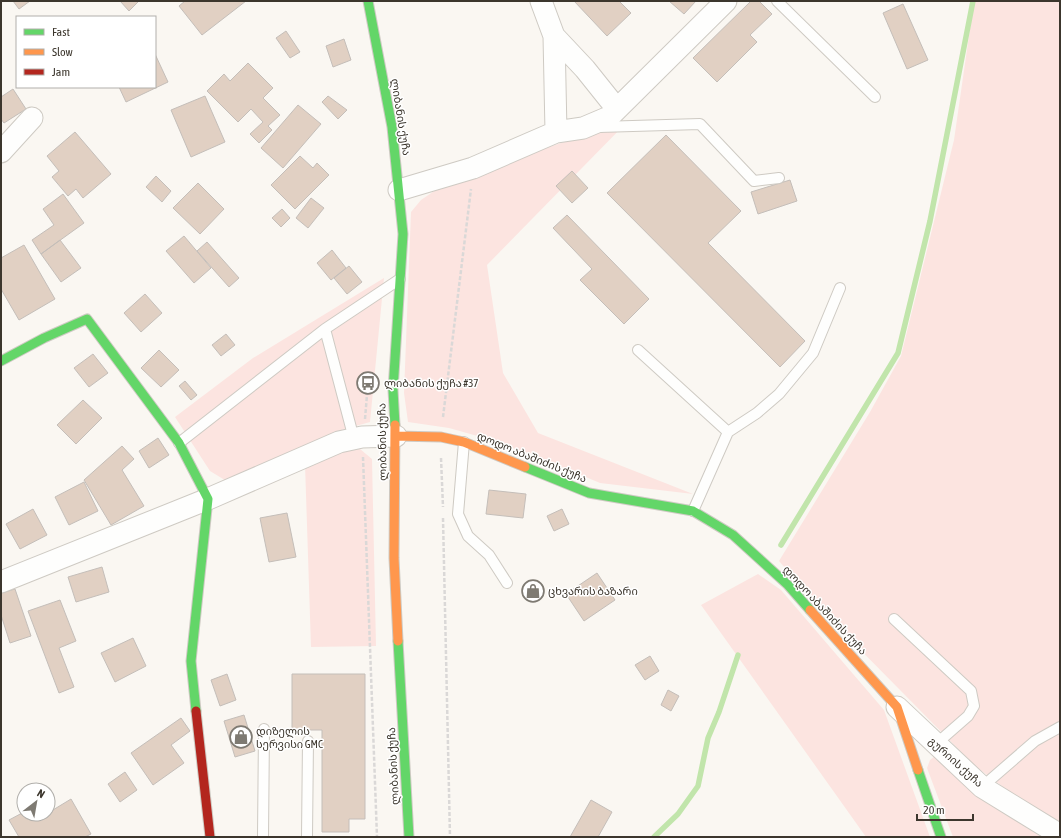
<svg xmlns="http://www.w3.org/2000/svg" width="1061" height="838" font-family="'Asap Condensed','Noto Sans Georgian',sans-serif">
  <rect width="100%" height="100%" fill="#faf7f2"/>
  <path fill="#fce4e0" d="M 974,1 L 1060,1 L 1060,823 L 1022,801 L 975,766 L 825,614 L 779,561 L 870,412 L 901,356 L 954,140 Z
    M 629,120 L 487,265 L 503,373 L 538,433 L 693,494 L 600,483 L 531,454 L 481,437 L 449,428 L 408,422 L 404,393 L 411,212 L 421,200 L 449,181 Z
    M 384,278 L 370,422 L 338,431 L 228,482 L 210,471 L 175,417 L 253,358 Z
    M 360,449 L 372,459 L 376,646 L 311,647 L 305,464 L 346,451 Z
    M 758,574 L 781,590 L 884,710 L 930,837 L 866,837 L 701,605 Z
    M 935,756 L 986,801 L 1041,837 L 953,837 L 927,768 L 930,760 Z"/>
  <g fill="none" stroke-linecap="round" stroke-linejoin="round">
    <path stroke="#c1e5ab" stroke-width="5.5" d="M 781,545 L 898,353 L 930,221 L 973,1
      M 654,837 L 678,814 L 698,786 L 708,738 L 719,712 L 738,655"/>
  </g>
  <path fill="#e1d0c3" stroke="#c4beb9" d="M 13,1 L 30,1 L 19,9 Z
    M 120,1 L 139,1 L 129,11 Z
    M 185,1 L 246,1 L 202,35 L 179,6 Z
    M 574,1 L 619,1 L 631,13 L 607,36 Z
    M 669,1 L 696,1 L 684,14 Z
    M 751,1 L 759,1 L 772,14 L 750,35 L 757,42 L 717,82 L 693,58 Z
    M 903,4 L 928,60 L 907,69 L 883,13 Z
    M 286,31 L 300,52 L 290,58 L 276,38 Z
    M 344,39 L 351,60 L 333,67 L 326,46 Z
    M 155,54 L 168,82 L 126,102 L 119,87 L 155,87 Z
    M 248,63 L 273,88 L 263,98 L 280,115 L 268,126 L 272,130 L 259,143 L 250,134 L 263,122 L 251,109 L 238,122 L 207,91 L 224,74 L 230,81 Z
    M 13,89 L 26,109 L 4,123 L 1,119 L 1,97 Z
    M 205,96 L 225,142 L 191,157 L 171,110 Z
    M 328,96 L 347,110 L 338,119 L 322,102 Z
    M 298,105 L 321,124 L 283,168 L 261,148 Z
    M 75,132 L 111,174 L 83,198 L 76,189 L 68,196 L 52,177 L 59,171 L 47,156 Z
    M 666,135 L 741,211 L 708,243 L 805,341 L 780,367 L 607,193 Z
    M 300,156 L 313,168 L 317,163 L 329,175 L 295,209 L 271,185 Z
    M 572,171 L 588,188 L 572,203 L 556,186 Z
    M 156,176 L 171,191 L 162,202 L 146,187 Z
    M 790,180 L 797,201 L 758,214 L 751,192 Z
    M 198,183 L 224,209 L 200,234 L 173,208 Z
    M 63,194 L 84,223 L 41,254 L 32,240 L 54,225 L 43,209 Z
    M 311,198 L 324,208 L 308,228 L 296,218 Z
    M 282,209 L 290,218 L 281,227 L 272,218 Z
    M 567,215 L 649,299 L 624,324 L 580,280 L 592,269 L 553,228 Z
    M 184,236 L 211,268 L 194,283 L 166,251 Z
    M 60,240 L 81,268 L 61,282 L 41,254 Z
    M 207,242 L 239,278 L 229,287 L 197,251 Z
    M 24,245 L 55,299 L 19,320 L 1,289 L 1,258 Z
    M 332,250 L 346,268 L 331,280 L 317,263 Z
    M 349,266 L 362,282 L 347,294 L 334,278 Z
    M 145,294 L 162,313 L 141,332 L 124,313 Z
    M 226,334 L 235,345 L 221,356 L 212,345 Z
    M 159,350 L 179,370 L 161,387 L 141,368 Z
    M 93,354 L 108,373 L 89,387 L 74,368 Z
    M 185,381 L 197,395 L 191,400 L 179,386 Z
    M 83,400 L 102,418 L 76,444 L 57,425 Z
    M 158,438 L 169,455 L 149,468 L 139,451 Z
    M 122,446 L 134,459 L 122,470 L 144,506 L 111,525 L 84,480 Z
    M 84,482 L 98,511 L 69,525 L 55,497 Z
    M 489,490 L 526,494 L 523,518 L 486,514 Z
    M 33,509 L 47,535 L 20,549 L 6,524 Z
    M 562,509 L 569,524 L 554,531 L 547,516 Z
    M 287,513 L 296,557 L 269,562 L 260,518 Z
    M 102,567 L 109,592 L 76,602 L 68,577 Z
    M 597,573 L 615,600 L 584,621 L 566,594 Z
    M 15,589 L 31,636 L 10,643 L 1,615 L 1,593 Z
    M 60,600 L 76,641 L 59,648 L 74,687 L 59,693 L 28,611 Z
    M 133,638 L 146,666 L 115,682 L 101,653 Z
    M 650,656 L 659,671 L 645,680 L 635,665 Z
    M 227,674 L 236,700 L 220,706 L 211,680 Z
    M 292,674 L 365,674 L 365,819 L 349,819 L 349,832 L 322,832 L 322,730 L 292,730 Z
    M 668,690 L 679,696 L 671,711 L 661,705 Z
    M 244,715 L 255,751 L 235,757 L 224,721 Z
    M 181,718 L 190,731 L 171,745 L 184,763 L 153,785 L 131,753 Z
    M 125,772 L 137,790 L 120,802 L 108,784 Z
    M 71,799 L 91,834 L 85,837 L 19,837 L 9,820 L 24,812 L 24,814 L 48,814 L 48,813 Z
    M 591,800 L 612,812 L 598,837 L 570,837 Z"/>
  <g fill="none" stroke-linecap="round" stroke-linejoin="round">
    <g stroke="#cecac3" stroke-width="12">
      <path id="lane" d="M 777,1 L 875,97
        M 599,127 L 700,124 L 754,181 L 779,178
        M 325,329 L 354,439
        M 638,350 L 728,432
        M 464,442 L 458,514 L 468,536 L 489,555 L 507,583
        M 179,443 L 325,329 L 400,279
        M 693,511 L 728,432 L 757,413 L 779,394 L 813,353 L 840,288
        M 894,619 L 971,691 L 974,706 L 968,716 L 936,744
        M 982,787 L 1035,741 L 1060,727
        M 263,837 L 264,729
        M 307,837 L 308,741"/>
    </g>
    <g stroke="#cecac3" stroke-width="23">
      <path id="street" d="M 541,1 L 554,36 L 556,132
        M 554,36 L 585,69 L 617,109
        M 1,152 L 32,118
        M 399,190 L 473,168 L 556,132 L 583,128 L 609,117 L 726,1
        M 1,582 L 208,499 L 339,442 L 362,437 L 396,436
        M 897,707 L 982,787 L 1060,835"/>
    </g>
    <g stroke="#cecac3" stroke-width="11">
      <path id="fast" d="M 368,1 L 392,127 L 403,234 L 393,390 L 395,425
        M 1,361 L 44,338 L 87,319 L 179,443 L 208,499 L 191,661 L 196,711
        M 525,467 L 589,493 L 693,511 L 733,535 L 788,585 L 810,610
        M 398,641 L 409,837
        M 918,770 L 941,837"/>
    </g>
    <g stroke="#cecac3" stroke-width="11">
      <path id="slow" d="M 395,425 L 394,558 L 398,641
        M 396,436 L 441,437 L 464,442 L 525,467
        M 810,610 L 897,707 L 918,770"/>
    </g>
    <g stroke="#cecac3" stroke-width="11">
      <path id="jam" d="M 196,711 L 210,837"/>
    </g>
    <path stroke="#dad8d7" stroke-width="2.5" stroke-dasharray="4 2" stroke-linecap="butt" d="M 443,417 L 471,189
      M 365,419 L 368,383
      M 363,457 L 377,837
      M 441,458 L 443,507
      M 443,518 L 450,837"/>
    <use href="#lane" stroke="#fefefd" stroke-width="10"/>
    <use href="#street" stroke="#fefefd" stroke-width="21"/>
    <use href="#fast" stroke="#63d668" stroke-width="9"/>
    <use href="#slow" stroke="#ff974d" stroke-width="9"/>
    <use href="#jam" stroke="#b3261e" stroke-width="9"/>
  </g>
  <defs>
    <g id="bus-ring" transform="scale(1.15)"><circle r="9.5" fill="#fff" stroke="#7e7a72" stroke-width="1.5"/><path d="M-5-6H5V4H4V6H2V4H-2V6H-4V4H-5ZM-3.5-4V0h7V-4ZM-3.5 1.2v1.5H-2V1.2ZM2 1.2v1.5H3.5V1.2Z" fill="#7e7a72"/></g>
    <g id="shop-ring" transform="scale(1.15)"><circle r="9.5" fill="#fff" stroke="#7e7a72" stroke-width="1.5"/><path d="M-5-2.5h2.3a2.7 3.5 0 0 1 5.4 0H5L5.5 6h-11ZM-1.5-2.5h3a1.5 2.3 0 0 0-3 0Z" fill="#7e7a72"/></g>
  </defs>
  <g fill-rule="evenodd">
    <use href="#bus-ring" x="368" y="383"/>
    <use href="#shop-ring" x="533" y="591"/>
    <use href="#shop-ring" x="241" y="737"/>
  </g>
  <g text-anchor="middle" stroke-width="3" stroke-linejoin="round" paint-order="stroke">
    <g font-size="11" fill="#3c362d" stroke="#fff">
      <text transform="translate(401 117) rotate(81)" y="4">ლიბანის ქუჩა</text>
      <text transform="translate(382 442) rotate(-91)" y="4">ლიბანის ქუჩა</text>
      <text transform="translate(532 457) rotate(22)" y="4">დოდო აბაშიძის ქუჩა</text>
      <text transform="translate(825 610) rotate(47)" y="4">დოდო აბაშიძის ქუჩა</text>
      <text transform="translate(956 762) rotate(42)" y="4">გურიის ქუჩა</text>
      <text transform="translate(393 766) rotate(-93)" y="4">ლიბანის ქუჩა</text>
    </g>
    <g font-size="11" fill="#3c362d" stroke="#fff" text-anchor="start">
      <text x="384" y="387">ლიბანის ქუჩა #37</text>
      <text x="548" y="595">ცხვარის ბაზარი</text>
      <text x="256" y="735">დიზელის<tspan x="256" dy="13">სერვისი GMC</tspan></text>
    </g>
  </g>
  <rect width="1061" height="838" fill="none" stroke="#3c362d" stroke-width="4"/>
  <rect x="16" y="16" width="140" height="72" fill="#ffffff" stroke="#b1afab"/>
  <rect x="24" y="29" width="20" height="6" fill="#63d668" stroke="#b1afab"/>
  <text x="52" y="36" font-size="12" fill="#3c362d">Fast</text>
  <rect x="24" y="49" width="20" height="6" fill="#ff974d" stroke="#b1afab"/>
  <text x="52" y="56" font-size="12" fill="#3c362d">Slow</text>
  <rect x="24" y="69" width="20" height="6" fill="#b3261e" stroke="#b1afab"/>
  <text x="52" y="76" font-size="12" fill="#3c362d">Jam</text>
  <g transform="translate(36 802) rotate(31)"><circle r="19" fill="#ffffff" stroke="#b1afab"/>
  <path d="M0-3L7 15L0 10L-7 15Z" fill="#7e7a72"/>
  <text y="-6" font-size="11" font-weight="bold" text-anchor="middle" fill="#3c362d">N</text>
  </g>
  <path d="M917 814v6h56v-6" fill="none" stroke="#3c362d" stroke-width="2"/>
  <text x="923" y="814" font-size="12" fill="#3c362d" stroke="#ffffff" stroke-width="3" paint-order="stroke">20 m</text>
</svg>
